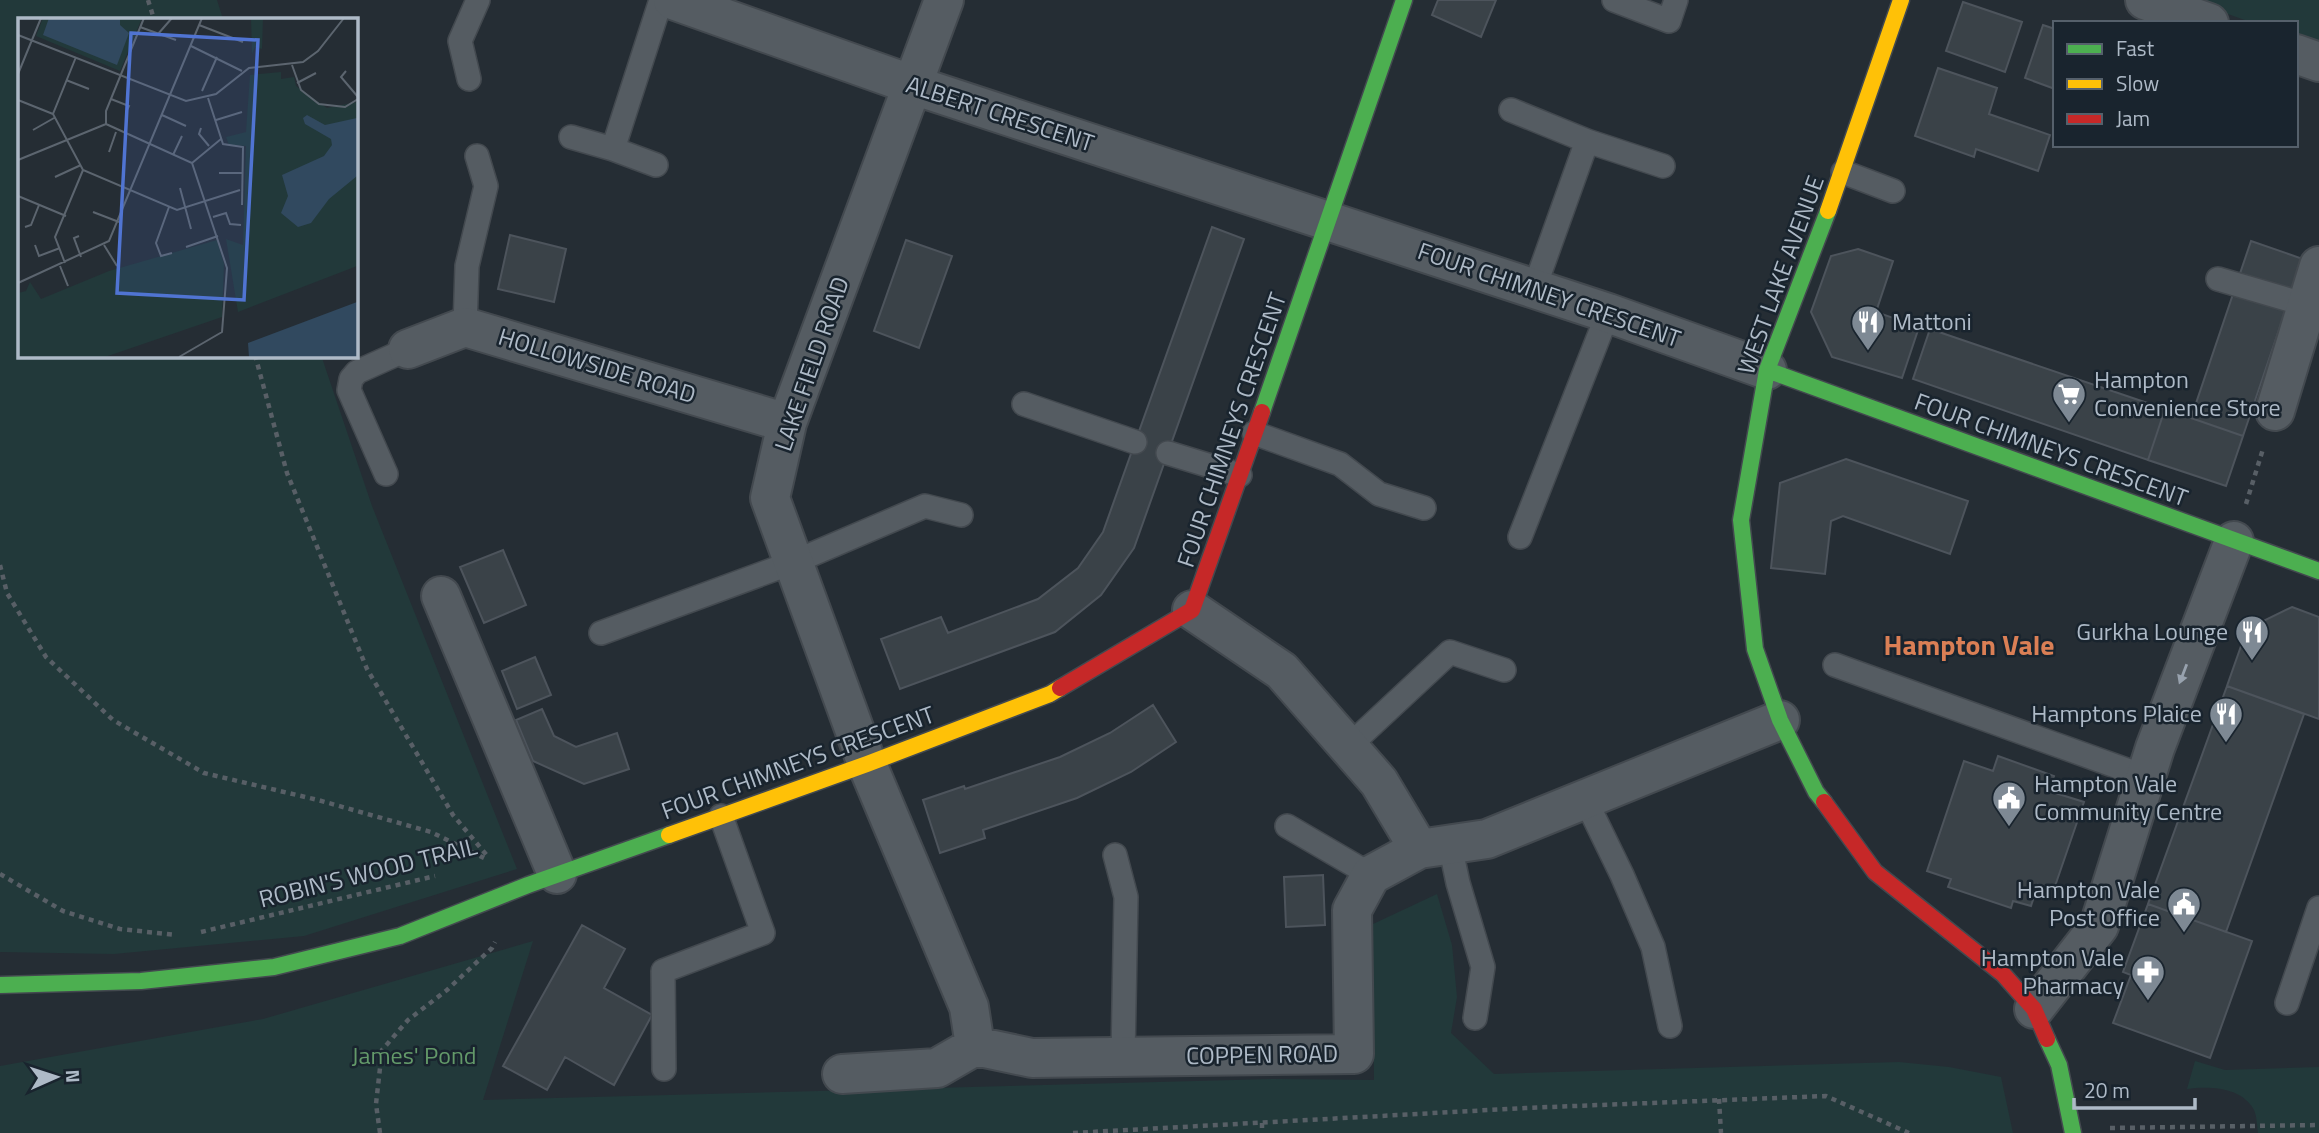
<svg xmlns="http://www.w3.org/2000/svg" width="2319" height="1133" font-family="'Titillium Web',sans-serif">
  <rect width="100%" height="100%" fill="#252d34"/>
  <path fill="#22393a" d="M 0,0 L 217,0 L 223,19 L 19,19 L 19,355 L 321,355 L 372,506 L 517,869 L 304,936 L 114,954 L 0,952 Z
    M 2189,0 L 2319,0 L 2319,46 L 2296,38 L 2296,23 L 2253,23 Z
    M 1437,894 L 1452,945 L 1457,997 L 1451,1033 L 1494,1074 L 1899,1062 L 1949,1067 L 2001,1077 L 2013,1133 L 0,1133 L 0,1066 L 263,1019 L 533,941 L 483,1100 L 1272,1079 L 1374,1080 L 1373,924 Z
    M 2195,1061 L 2225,1070 L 2319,1067 L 2319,1133 L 2258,1133 C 2257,1126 2257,1117 2254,1110 C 2242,1087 2210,1086 2187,1089 Z"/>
  <path fill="#3a4248" stroke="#4d545c" stroke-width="2" d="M 1438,0 L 1496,0 L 1481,37 L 1432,15 Z
    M 1963,2 L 2022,22 L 2005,72 L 1946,51 Z
    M 2043,25 L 2055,29 L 2055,89 L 2025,78 Z
    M 1938,68 L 1997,88 L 1989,114 L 2050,135 L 2038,171 L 1976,149 L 1974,157 L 1915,136 Z
    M 1212,227 L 1244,239 L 1134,548 L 1101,595 L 1055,632 L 900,689 L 881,639 L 941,617 L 948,633 L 1038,599 L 1078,568 L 1103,532 Z
    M 510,235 L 566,249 L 554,302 L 498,289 Z
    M 906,240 L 952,256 L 919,348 L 874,331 Z
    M 2251,241 L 2303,259 L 2243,436 L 2191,418 Z
    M 1858,249 L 1893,261 L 1876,312 L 1919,327 L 1902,378 L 1832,357 L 1811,312 L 1831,256 Z
    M 1930,329 L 2165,409 L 2148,460 L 1913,379 Z
    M 2165,409 L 2243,436 L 2226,486 L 2148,460 Z
    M 1846,459 L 1968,501 L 1950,554 L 1843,516 L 1831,521 L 1825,574 L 1771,568 L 1780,483 Z
    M 503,550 L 526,605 L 484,623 L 460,567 Z
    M 2292,607 L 2319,617 L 2319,719 L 2227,686 L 2247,629 Z
    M 535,657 L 551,695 L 517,709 L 502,671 Z
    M 2227,686 L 2304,714 L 2226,932 L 2148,904 Z
    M 1153,705 L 1176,742 L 1131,772 L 1077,798 L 983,830 L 985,838 L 940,853 L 923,800 L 964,786 L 965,789 L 1060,757 L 1110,733 Z
    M 542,709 L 554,736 L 576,747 L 617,733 L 629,769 L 584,784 L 533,761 L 516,720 Z
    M 1998,756 L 2054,776 L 2049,791 L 2084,802 L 2054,889 L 2038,884 L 2031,906 L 2013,901 L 2011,908 L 1948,887 L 1951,879 L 1927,871 L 1964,761 L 1993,771 Z
    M 1323,875 L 1325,925 L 1286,927 L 1284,877 Z
    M 2148,904 L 2252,941 L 2210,1058 L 2113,1023 L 2131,975 L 2123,972 Z
    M 582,925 L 625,949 L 604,988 L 652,1015 L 614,1085 L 565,1057 L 547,1090 L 503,1066 Z"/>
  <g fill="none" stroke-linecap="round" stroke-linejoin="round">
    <g stroke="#43494f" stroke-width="26">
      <path id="lane" d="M 1614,0 L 1669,21 L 1676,0
        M 469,79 L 460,41 L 478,0
        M 1511,110 L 1587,141 L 1663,166
        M 571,137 L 613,149 L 656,165
        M 613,149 L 661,0
        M 1843,172 L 1893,191
        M 2218,279 L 2307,305
        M 1534,289 L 1587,141
        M 465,327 L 467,266 L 486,186 L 477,156
        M 1024,404 L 1135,442
        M 1254,433 L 1340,464 L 1379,494 L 1424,508
        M 1168,453 L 1240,475
        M 386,474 L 349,390 L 351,379 L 357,372 L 408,349
        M 1520,537 L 1608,313
        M 601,633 L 794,562 L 925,506 L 961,515
        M 1835,665 L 2146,777
        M 1348,747 L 1450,652 L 1504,670
        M 1585,799 L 1622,875 L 1653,947 L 1670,1026
        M 1287,826 L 1371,875
        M 1450,845 L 1458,883 L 1483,967 L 1475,1018
        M 1115,855 L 1126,897 L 1123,1057
        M 2287,1003 L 2319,908
        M 664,1069 L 663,971 L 763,933 L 721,816"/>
    </g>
    <g stroke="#43494f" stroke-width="42">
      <path id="street" d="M 673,0 L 913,85 L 1608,313 L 1767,370
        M 944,0 L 787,423 L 770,498 L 867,764 L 969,1007 L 975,1046
        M 2145,0 L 2209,23
        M 2296,54 L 2319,62
        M 408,349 L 465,327 L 787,423
        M 2275,411 L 2319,266
        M 441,596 L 557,874
        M 1192,610 L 1282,671 L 1379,782 L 1419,849
        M 2034,1009 L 2099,926 L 2155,748 L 2234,541
        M 842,1074 L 937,1068 L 975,1046 L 1032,1058 L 1354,1054 L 1352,910 L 1371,875 L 1419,849 L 1487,839 L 1780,720"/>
    </g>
    <g stroke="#43494f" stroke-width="19">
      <path id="fast" d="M 1767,370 L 2319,571
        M 1262,412 L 1404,0
        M 1824,802 L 1816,792 L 1780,720 L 1755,649 L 1741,520 L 1767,370 L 1828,211
        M 0,985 L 141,981 L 274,967 L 400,936 L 528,885 L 669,835
        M 2047,1039 L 2059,1065 L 2073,1133"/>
    </g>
    <g stroke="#43494f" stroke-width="19">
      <path id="slow" d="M 1828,211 L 1901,0
        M 669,835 L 867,764 L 1050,694 L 1060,688"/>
    </g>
    <g stroke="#43494f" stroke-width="19">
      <path id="jam" d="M 1060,688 L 1192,610 L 1262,412
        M 1824,802 L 1875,872 L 2003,974 L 2034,1009 L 2047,1039"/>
    </g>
    <path stroke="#585f66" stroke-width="4.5" stroke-dasharray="5 5" stroke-linecap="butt" d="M 148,0 L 154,19
      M 255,355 L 287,473 L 367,669 L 453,815 L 489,858
      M 2246,504 L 2263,449
      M 0,565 L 7,593 L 46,657 L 113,720 L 204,773 L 318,800 L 431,832 L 484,858
      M 0,874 L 63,911 L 120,929 L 176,935
      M 201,932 L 435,876
      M 1719,1099 L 1721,1133
      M 1262,1123 L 1262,1133
      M 2110,1128 L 2319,1125
      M 380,1133 L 376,1104 L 382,1050 L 408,1020 L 447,990 L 492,948 L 495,942
      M 1073,1133 L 1525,1108 L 1826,1096 L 1909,1133"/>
    <use href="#lane" stroke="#555c62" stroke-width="23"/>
    <use href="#street" stroke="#555c62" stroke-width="38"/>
    <use href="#fast" stroke="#4caf50" stroke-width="16"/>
    <use href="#slow" stroke="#ffc107" stroke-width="16"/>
    <use href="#jam" stroke="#c62828" stroke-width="16"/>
  </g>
  <defs><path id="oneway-solid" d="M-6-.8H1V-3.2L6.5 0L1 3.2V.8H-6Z" transform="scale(1.75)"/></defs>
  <use fill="#98a2ae" href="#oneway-solid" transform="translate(2183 674) rotate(111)"/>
  <defs>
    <g id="restaurant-pin" transform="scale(1.75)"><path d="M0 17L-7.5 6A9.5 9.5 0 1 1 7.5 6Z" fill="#7e8994" stroke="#19242e"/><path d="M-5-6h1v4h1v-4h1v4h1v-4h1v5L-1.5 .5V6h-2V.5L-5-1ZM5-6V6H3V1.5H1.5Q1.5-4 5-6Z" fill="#fff"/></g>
    <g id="supermarket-pin" transform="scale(1.75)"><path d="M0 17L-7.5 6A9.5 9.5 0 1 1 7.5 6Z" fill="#7e8994" stroke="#19242e"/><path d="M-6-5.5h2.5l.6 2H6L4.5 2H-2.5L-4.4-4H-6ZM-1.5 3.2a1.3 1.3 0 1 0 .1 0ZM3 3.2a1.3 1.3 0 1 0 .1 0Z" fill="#fff"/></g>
    <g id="civic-pin" transform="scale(1.75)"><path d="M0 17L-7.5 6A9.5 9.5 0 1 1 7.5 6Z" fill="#7e8994" stroke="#19242e"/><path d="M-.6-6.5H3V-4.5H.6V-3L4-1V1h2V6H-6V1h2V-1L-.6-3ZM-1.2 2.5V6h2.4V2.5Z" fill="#fff"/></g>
    <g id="pharmacy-pin" transform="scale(1.75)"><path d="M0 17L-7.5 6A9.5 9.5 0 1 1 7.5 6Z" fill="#7e8994" stroke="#19242e"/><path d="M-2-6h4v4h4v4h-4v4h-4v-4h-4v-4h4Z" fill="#fff"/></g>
  </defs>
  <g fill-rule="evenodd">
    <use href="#restaurant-pin" x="1868" y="322"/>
    <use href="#supermarket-pin" x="2069" y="394"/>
    <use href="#restaurant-pin" x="2252" y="632"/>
    <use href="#restaurant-pin" x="2226" y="714"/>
    <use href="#civic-pin" x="2009" y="798"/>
    <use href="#civic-pin" x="2184" y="904"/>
    <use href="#pharmacy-pin" x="2148" y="972"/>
  </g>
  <g text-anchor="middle" stroke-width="5" stroke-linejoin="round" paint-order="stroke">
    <g font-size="24" fill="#aebac7" stroke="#19242e">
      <text transform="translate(1000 114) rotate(18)" y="8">ALBERT CRESCENT</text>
      <text transform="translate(1781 275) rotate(-70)" y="8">WEST LAKE AVENUE</text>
      <text transform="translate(1549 295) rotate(19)" y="8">FOUR CHIMNEY CRESCENT</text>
      <text transform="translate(812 364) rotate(-71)" y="8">LAKE FIELD ROAD</text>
      <text transform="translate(597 366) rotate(17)" y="8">HOLLOWSIDE ROAD</text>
      <text transform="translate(1232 430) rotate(-71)" y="8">FOUR CHIMNEYS CRESCENT</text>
      <text transform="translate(2051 450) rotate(20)" y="8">FOUR CHIMNEYS CRESCENT</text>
      <text transform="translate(798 763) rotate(-20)" y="8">FOUR CHIMNEYS CRESCENT</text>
      <text transform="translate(368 873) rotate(-14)" y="8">ROBIN'S WOOD TRAIL</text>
      <text transform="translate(1262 1055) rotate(-1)" y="8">COPPEN ROAD</text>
    </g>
    <g font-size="24" fill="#aebac7" stroke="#19242e" text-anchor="end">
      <text x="1892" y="330" text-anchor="start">Mattoni</text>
      <text x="2094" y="388" text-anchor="start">Hampton<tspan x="2094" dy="28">Convenience Store</tspan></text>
      <text x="2228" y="640">Gurkha Lounge</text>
      <text x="2202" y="722">Hamptons Plaice</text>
      <text x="2034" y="792" text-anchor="start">Hampton Vale<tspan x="2034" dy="28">Community Centre</tspan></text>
      <text x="2160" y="898">Hampton Vale<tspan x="2160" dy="28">Post Office</tspan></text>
      <text x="2124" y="966">Hampton Vale<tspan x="2124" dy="28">Pharmacy</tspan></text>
    </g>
    <g font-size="24" fill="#639969" stroke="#19242e">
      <text x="414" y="1064">James' Pond</text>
    </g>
    <g font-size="28" font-weight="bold" fill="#da7f55" stroke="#19242e">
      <text x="1969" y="655">Hampton Vale</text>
    </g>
  </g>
  <g transform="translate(18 18)">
    <rect width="340" height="340" fill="#252d34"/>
    <path d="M 25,0 L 124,0 L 102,53 L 18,18 ZM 233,0 L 245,0 L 244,31 L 237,29 L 234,36 ZM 263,54 L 263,61 L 276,59 L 278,68 L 309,90 L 339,84 L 339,248 L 220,294 L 208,221 L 225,227 L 228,128 L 211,127 L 208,119 L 228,114 L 232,57 ZM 199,222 L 206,246 L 204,299 L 87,339 L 0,339 L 0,275 L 8,273 L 12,264 L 23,281 L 91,253 Z" fill="#22393a"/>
    <path d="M 31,0 L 102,0 L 102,7 L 111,15 L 99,47 L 25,17 ZM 289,97 L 307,107 L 339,100 L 339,158 L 311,181 L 293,205 L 280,209 L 263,195 L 270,178 L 264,157 L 306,138 L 314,127 L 313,121 L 287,106 L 285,100 ZM 339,284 L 339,339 L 231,339 L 230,325 Z" fill="#31495f"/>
    <path fill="none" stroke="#5c656f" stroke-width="2" d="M 126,0 L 88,93 L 88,106 L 174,145 L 209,250 L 204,314 L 161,339M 181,7 L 225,24M 122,9 L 158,22M 140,16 L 154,0M 0,17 L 168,83 L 198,76 L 231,50 L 285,44 L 300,33 L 326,0M 173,28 L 224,53M 58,39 L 35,96 L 65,152 L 159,192 L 222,172M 274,47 L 283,72 L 301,86 L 327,89 L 340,81M 328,53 L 323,59 L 340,79M 0,56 L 23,0M 48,62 L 71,71M 279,65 L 298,55M 184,73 L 199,39M 190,80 L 205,126 L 225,129 L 224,187M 93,81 L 111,88 L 108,94M 0,82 L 35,96M 144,97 L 168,108M 198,102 L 224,94M 183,110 L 181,116 L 191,128M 15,112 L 36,100M 91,134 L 98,114M 155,137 L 164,118M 0,142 L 88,106M 174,145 L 203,121M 201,155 L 224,155M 37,159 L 63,147M 162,170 L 173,211M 0,178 L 48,198M 151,189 L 138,225 L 143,238 L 154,235M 75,194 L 101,204M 195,199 L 208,195 L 212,206 L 223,207M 7,209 L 13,207 L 21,187M 61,218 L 56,220 L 63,239M 17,227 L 21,238 L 42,230M 86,227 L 99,248M 168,229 L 200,218M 47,245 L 37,219 L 65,152M 42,248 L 50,268M 0,265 L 91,223 L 184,0"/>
    <path fill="#5074d2" fill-opacity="0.15" stroke="#5074d2" stroke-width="3.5" d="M 113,15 L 240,22 L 226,282 L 99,275 Z"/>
    <rect width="340" height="340" fill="none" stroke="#aebac7" stroke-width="3.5"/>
  </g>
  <rect x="2053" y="21" width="245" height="126" fill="#19242e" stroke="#55606b" stroke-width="2"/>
  <rect x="2067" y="44" width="35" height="10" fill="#4caf50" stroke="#55606b" stroke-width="2"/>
  <text x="2116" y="56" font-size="21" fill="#aebac7">Fast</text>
  <rect x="2067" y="79" width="35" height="10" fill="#ffc107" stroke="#55606b" stroke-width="2"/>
  <text x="2116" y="91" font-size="21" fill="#aebac7">Slow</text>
  <rect x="2067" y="114" width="35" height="10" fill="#c62828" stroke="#55606b" stroke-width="2"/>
  <text x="2116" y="126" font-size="21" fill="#aebac7">Jam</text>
  <g transform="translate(56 1077) rotate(87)" stroke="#19242e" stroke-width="5" paint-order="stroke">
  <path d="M0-5L12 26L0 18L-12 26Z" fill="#aebac7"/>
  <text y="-10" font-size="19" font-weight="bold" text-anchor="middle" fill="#aebac7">N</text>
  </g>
  <path d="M2074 1098v10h121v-10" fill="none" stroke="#aebac7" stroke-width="3.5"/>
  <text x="2084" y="1098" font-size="21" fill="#aebac7" stroke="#19242e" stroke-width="5" paint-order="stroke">20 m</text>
</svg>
